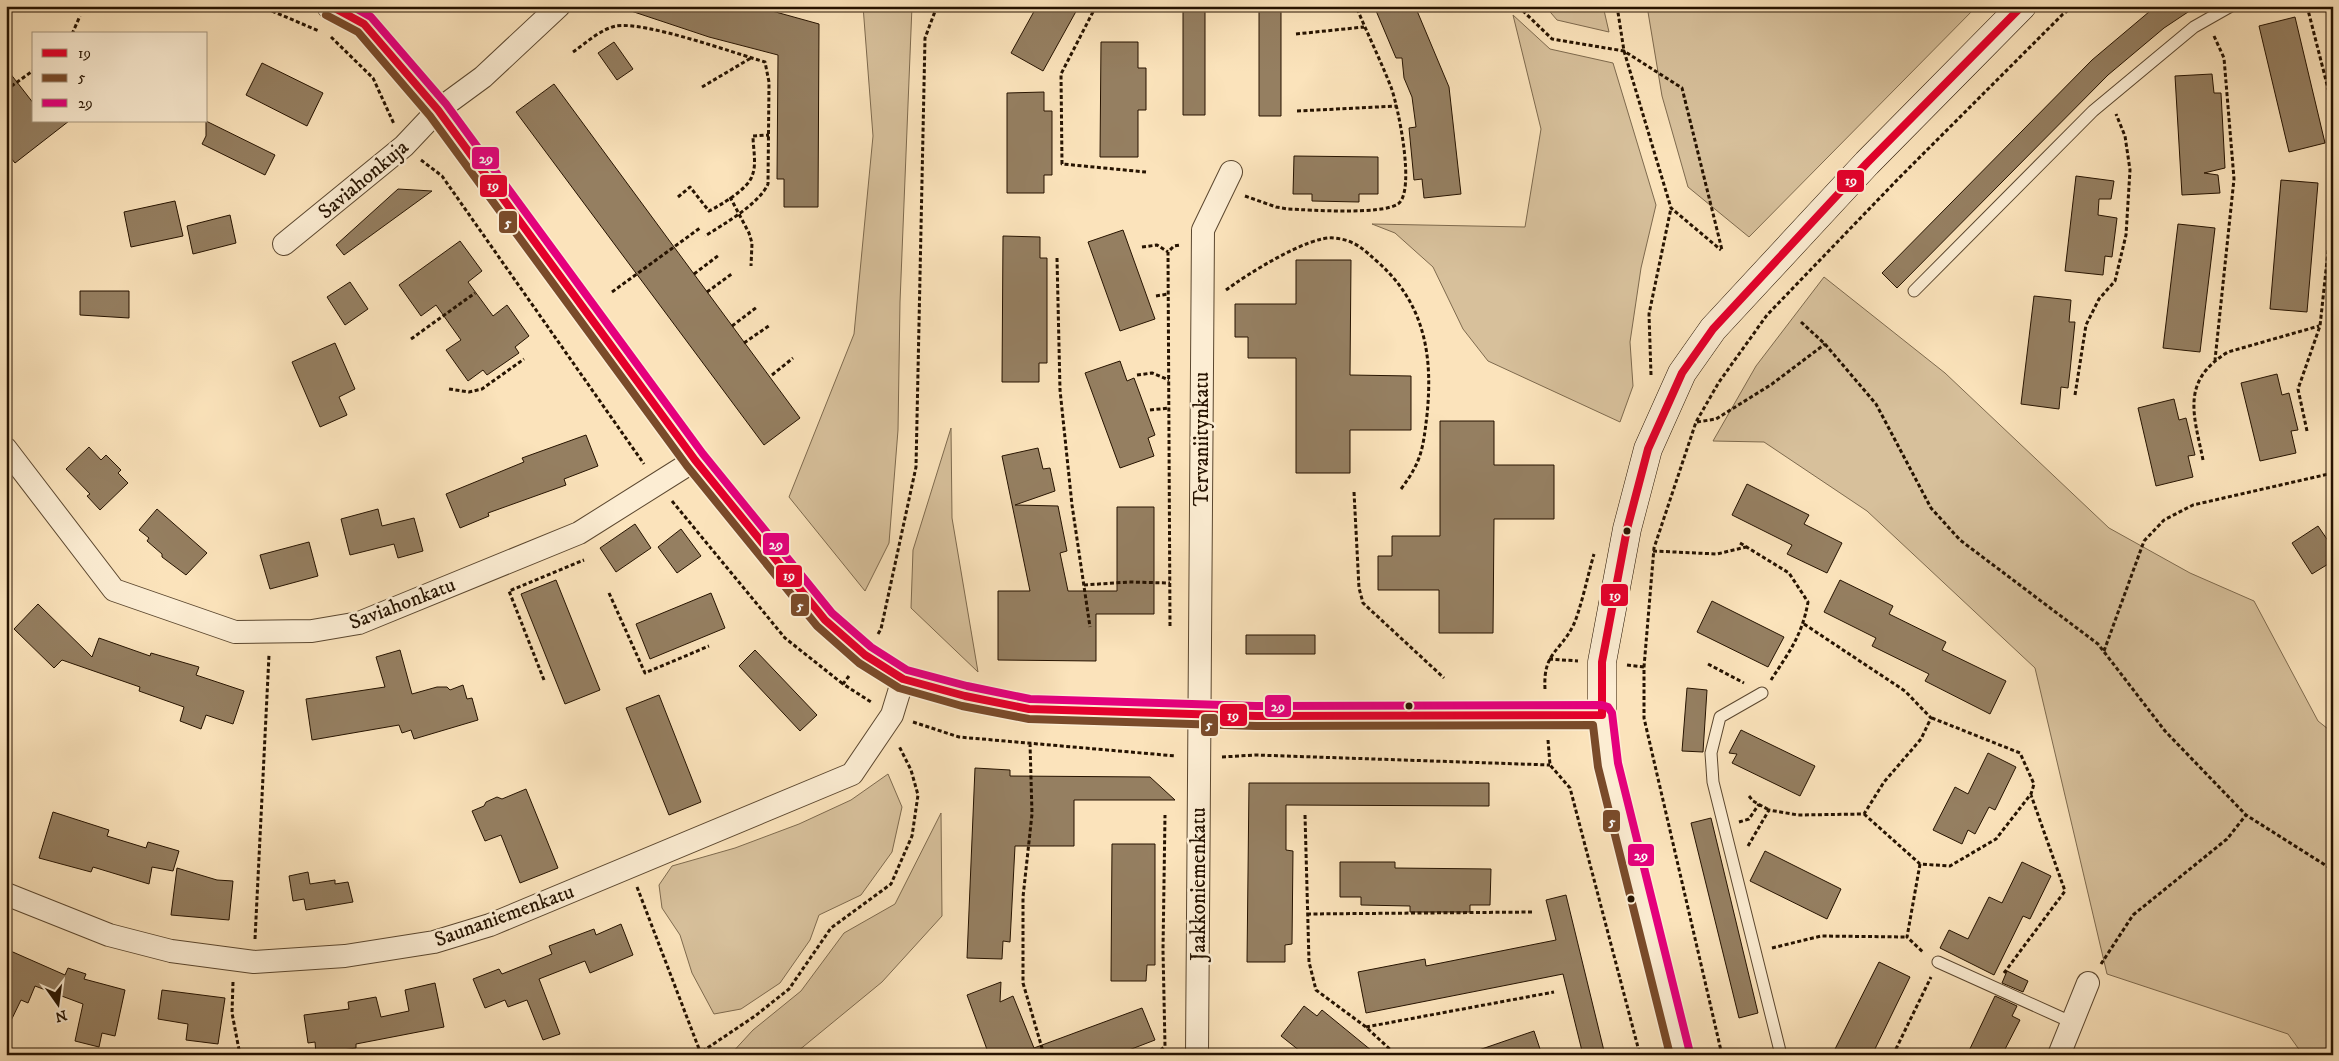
<svg xmlns="http://www.w3.org/2000/svg" width="2339" height="1061" font-family="'IM FELL DW Pica',serif">
  <rect width="100%" height="100%" fill="#fbe3bb"/>
  <filter id="stains"><feTurbulence type="fractalNoise" baseFrequency=".004" numOctaves="4"/><feColorMatrix values="0 0 0 0 .2 0 0 0 0 .09 0 0 0 0 .02 0 0 0 .5 -.17"/></filter>
  <radialGradient id="worn" r=".72"><stop offset=".6" stop-color="#630" stop-opacity="0"/><stop offset="1" stop-color="#630" stop-opacity=".3"/></radialGradient>
  <path fill="#d7c09b" stroke="#7e6a4e" d="M 863,6 L 912,6 L 900,302 L 898,430 L 889,543 L 865,591 L 789,497 L 854,334 L 873,136 Z
    M 1545,6 L 1603,6 L 1609,32 L 1557,20 Z
    M 1647,6 L 1977,6 L 1749,237 L 1688,187 L 1662,96 Z
    M 1513,15 L 1550,49 L 1613,63 L 1656,205 L 1641,268 L 1630,342 L 1633,386 L 1620,422 L 1488,361 L 1463,329 L 1433,267 L 1395,233 L 1372,224 L 1525,227 L 1541,129 Z
    M 1824,277 L 1945,373 L 2109,528 L 2190,573 L 2254,601 L 2318,721 L 2333,733 L 2333,1055 L 2303,1055 L 2288,1034 L 2107,974 L 2035,668 L 1867,511 L 1764,442 L 1713,441 L 1756,366 Z
    M 951,428 L 952,518 L 978,672 L 911,608 L 913,550 Z
    M 888,774 L 902,807 L 892,852 L 861,895 L 819,915 L 810,940 L 780,983 L 741,1009 L 714,1014 L 692,973 L 680,935 L 662,908 L 659,885 L 672,866 L 735,848 L 799,824 L 851,800 Z
    M 941,813 L 942,916 L 882,982 L 798,1051 L 786,1055 L 730,1055 L 753,1030 L 801,991 L 844,933 L 895,904 Z"/>
  <path fill="#957f61" stroke="#261300" d="M 628,6 L 754,6 L 819,24 L 818,207 L 784,207 L 784,179 L 777,179 L 778,55 L 709,37 L 628,10 Z
    M 1037,6 L 1079,6 L 1043,71 L 1011,53 Z
    M 1183,6 L 1205,6 L 1205,115 L 1183,115 Z
    M 1259,6 L 1281,6 L 1281,116 L 1259,116 Z
    M 1374,6 L 1415,6 L 1449,87 L 1461,194 L 1424,198 L 1422,179 L 1414,180 L 1409,128 L 1416,127 L 1412,97 L 1404,78 L 1402,58 L 1396,58 Z
    M 2156,6 L 2197,6 L 2164,28 L 2108,75 L 1897,288 L 1882,273 L 2092,60 Z
    M 2295,17 L 2325,143 L 2289,152 L 2259,26 Z
    M 614,42 L 633,69 L 617,80 L 598,53 Z
    M 1101,42 L 1138,42 L 1138,68 L 1146,68 L 1146,110 L 1138,110 L 1138,157 L 1100,157 Z
    M 262,63 L 323,93 L 307,126 L 246,95 Z
    M 6,68 L 34,104 L 34,121 L 69,121 L 15,163 L 6,152 Z
    M 2212,74 L 2214,93 L 2221,93 L 2225,168 L 2204,173 L 2218,175 L 2220,193 L 2182,195 L 2175,76 Z
    M 554,84 L 800,418 L 764,445 L 516,112 Z
    M 1044,92 L 1044,111 L 1052,111 L 1052,175 L 1044,175 L 1044,193 L 1007,193 L 1007,93 Z
    M 206,121 L 275,155 L 265,175 L 202,144 L 206,136 Z
    M 1294,156 L 1378,157 L 1378,194 L 1359,194 L 1359,202 L 1312,201 L 1312,194 L 1293,194 Z
    M 2076,176 L 2114,181 L 2111,199 L 2099,199 L 2098,215 L 2117,218 L 2112,257 L 2105,256 L 2103,275 L 2065,271 Z
    M 2281,180 L 2318,183 L 2307,312 L 2270,309 Z
    M 398,189 L 432,191 L 344,255 L 336,245 Z
    M 175,201 L 183,236 L 131,247 L 124,212 Z
    M 230,215 L 236,243 L 193,254 L 187,226 Z
    M 2178,224 L 2215,228 L 2200,352 L 2163,348 Z
    M 1123,230 L 1155,319 L 1120,331 L 1088,242 Z
    M 1003,236 L 1040,237 L 1040,258 L 1047,258 L 1047,363 L 1039,363 L 1039,382 L 1002,382 Z
    M 460,241 L 482,271 L 468,282 L 493,316 L 507,305 L 529,336 L 515,347 L 519,353 L 487,375 L 483,370 L 468,381 L 446,350 L 461,340 L 436,305 L 421,316 L 399,285 Z
    M 1296,260 L 1351,260 L 1350,375 L 1411,376 L 1411,430 L 1350,430 L 1350,473 L 1296,473 L 1296,358 L 1248,358 L 1248,337 L 1235,337 L 1235,304 L 1296,304 Z
    M 350,282 L 368,309 L 345,325 L 327,297 Z
    M 80,291 L 129,291 L 129,318 L 80,315 Z
    M 2034,296 L 2071,300 L 2069,322 L 2075,322 L 2070,371 L 2068,388 L 2061,387 L 2059,409 L 2021,404 Z
    M 335,343 L 355,389 L 339,397 L 347,415 L 320,427 L 292,362 Z
    M 1120,361 L 1127,381 L 1134,378 L 1155,435 L 1148,438 L 1154,456 L 1120,468 L 1085,373 Z
    M 2277,374 L 2282,395 L 2289,393 L 2298,430 L 2291,431 L 2296,453 L 2260,461 L 2241,383 Z
    M 2174,399 L 2179,420 L 2186,418 L 2195,455 L 2188,456 L 2193,477 L 2156,486 L 2138,408 Z
    M 1440,421 L 1494,421 L 1494,465 L 1554,465 L 1554,519 L 1494,519 L 1493,633 L 1439,633 L 1439,590 L 1378,590 L 1378,556 L 1392,556 L 1392,536 L 1440,536 Z
    M 586,435 L 598,466 L 564,479 L 566,485 L 488,513 L 489,516 L 460,528 L 446,494 L 524,462 L 522,458 Z
    M 89,447 L 101,460 L 106,455 L 121,470 L 118,473 L 128,483 L 100,510 L 87,496 L 90,494 L 66,469 Z
    M 1038,448 L 1043,469 L 1050,468 L 1055,491 L 1015,505 L 1058,506 L 1067,551 L 1060,553 L 1068,591 L 1117,591 L 1117,507 L 1154,507 L 1154,614 L 1096,614 L 1096,661 L 998,660 L 998,591 L 1030,591 L 1002,456 Z
    M 1747,484 L 1809,515 L 1804,524 L 1842,543 L 1827,573 L 1787,554 L 1792,545 L 1732,515 Z
    M 157,509 L 207,553 L 186,575 L 162,557 L 162,554 L 147,541 L 149,538 L 139,530 Z
    M 378,509 L 382,526 L 414,518 L 423,551 L 398,558 L 394,544 L 350,555 L 341,519 Z
    M 635,524 L 651,548 L 616,572 L 600,548 Z
    M 2318,526 L 2333,548 L 2333,561 L 2312,574 L 2292,543 Z
    M 681,529 L 701,556 L 677,573 L 658,547 Z
    M 309,542 L 318,576 L 270,589 L 260,555 Z
    M 556,580 L 600,690 L 565,704 L 521,594 Z
    M 1840,580 L 1893,606 L 1889,614 L 1946,642 L 1942,650 L 2006,681 L 1990,714 L 1925,681 L 1929,674 L 1872,646 L 1876,638 L 1824,612 Z
    M 711,593 L 725,628 L 650,659 L 636,624 Z
    M 1712,601 L 1784,637 L 1768,667 L 1697,632 Z
    M 38,604 L 92,657 L 99,638 L 150,656 L 151,653 L 199,667 L 196,675 L 244,691 L 233,724 L 206,715 L 201,729 L 180,721 L 184,707 L 139,691 L 140,687 L 62,660 L 54,668 L 14,629 Z
    M 1246,635 L 1315,635 L 1315,654 L 1246,654 Z
    M 400,650 L 412,694 L 437,687 L 447,687 L 450,690 L 463,685 L 467,699 L 472,698 L 478,720 L 414,739 L 411,730 L 402,733 L 399,725 L 312,740 L 306,699 L 385,687 L 376,657 Z
    M 755,650 L 817,715 L 800,731 L 739,666 Z
    M 1687,688 L 1707,690 L 1703,752 L 1682,751 Z
    M 659,695 L 701,802 L 669,815 L 626,708 Z
    M 1741,730 L 1815,766 L 1800,796 L 1732,763 L 1737,754 L 1729,753 Z
    M 1988,753 L 2016,767 L 1995,810 L 1989,807 L 1975,834 L 1968,830 L 1962,844 L 1933,830 L 1955,787 L 1968,794 Z
    M 975,768 L 1010,770 L 1010,776 L 1150,777 L 1175,800 L 1074,800 L 1074,846 L 1015,846 L 1010,942 L 1003,941 L 1002,959 L 967,958 Z
    M 1249,783 L 1489,783 L 1489,806 L 1286,805 L 1286,850 L 1293,851 L 1292,944 L 1285,945 L 1285,962 L 1247,962 Z
    M 526,789 L 558,868 L 520,883 L 501,835 L 485,841 L 472,811 L 484,806 L 486,802 L 497,797 L 502,799 Z
    M 53,812 L 109,830 L 107,836 L 146,848 L 148,842 L 179,851 L 173,871 L 152,867 L 149,884 L 93,867 L 91,872 L 39,858 Z
    M 1711,818 L 1758,1013 L 1739,1018 L 1691,823 Z
    M 1112,844 L 1155,844 L 1155,965 L 1147,965 L 1146,981 L 1111,981 Z
    M 1765,851 L 1841,889 L 1827,919 L 1750,881 Z
    M 1340,862 L 1395,862 L 1395,868 L 1491,869 L 1490,905 L 1470,905 L 1470,912 L 1410,912 L 1410,906 L 1361,905 L 1361,897 L 1340,897 Z
    M 2022,862 L 2051,876 L 2030,919 L 2023,916 L 1994,975 L 1940,948 L 1949,930 L 1968,939 L 1989,897 L 2002,903 Z
    M 177,868 L 217,880 L 233,881 L 229,920 L 171,915 Z
    M 308,872 L 310,884 L 335,880 L 335,884 L 348,882 L 353,902 L 306,910 L 304,899 L 293,901 L 289,876 Z
    M 1566,895 L 1605,1055 L 1583,1055 L 1563,974 L 1366,1013 L 1358,972 L 1425,959 L 1426,966 L 1556,940 L 1546,900 Z
    M 621,924 L 633,955 L 590,973 L 585,961 L 539,979 L 560,1034 L 543,1040 L 527,1000 L 508,1007 L 505,1000 L 485,1008 L 473,979 L 499,969 L 502,974 L 552,954 L 549,946 L 594,929 L 596,935 Z
    M 6,949 L 65,975 L 68,968 L 86,974 L 84,979 L 125,990 L 115,1036 L 102,1033 L 99,1047 L 75,1041 L 83,1004 L 35,986 L 28,1003 L 21,1000 L 6,1031 Z
    M 1879,962 L 1910,977 L 1872,1055 L 1832,1055 Z
    M 2007,971 L 2028,981 L 2023,992 L 2002,983 Z
    M 1001,982 L 1000,1002 L 1013,996 L 1034,1048 L 1142,1008 L 1155,1040 L 1116,1055 L 989,1055 L 967,995 Z
    M 435,983 L 444,1027 L 356,1044 L 356,1048 L 316,1054 L 315,1042 L 308,1043 L 304,1015 L 349,1009 L 348,1002 L 376,997 L 381,1017 L 409,1011 L 405,990 Z
    M 162,990 L 225,998 L 218,1044 L 186,1040 L 188,1024 L 158,1019 Z
    M 1995,996 L 2017,1006 L 2012,1016 L 2020,1020 L 2002,1055 L 1967,1055 Z
    M 1304,1006 L 1317,1016 L 1322,1010 L 1377,1055 L 1305,1055 L 1281,1036 Z
    M 1534,1031 L 1542,1055 L 1474,1055 L 1473,1052 Z"/>
  <g fill="none" stroke-linecap="round" stroke-linejoin="round">
    <g stroke="#5b472f" stroke-width="13">
      <path id="lane" d="M 1914,291 L 2093,111 L 2194,27 L 2231,6
        M 1762,693 L 1720,717 L 1711,753 L 1713,782 L 1781,1055
        M 1938,962 L 2071,1022"/>
    </g>
    <g stroke="#5b472f" stroke-width="24">
      <path id="street" d="M 284,244 L 404,146 L 438,110 L 483,77 L 559,6
        M 6,449 L 114,590 L 235,632 L 312,631 L 359,623 L 579,533 L 695,460
        M 6,894 L 109,935 L 171,951 L 254,962 L 345,956 L 434,942 L 490,925 L 852,774 L 892,715 L 903,679
        M 1197,1055 L 1203,230 L 1231,172
        M 2059,1055 L 2088,983"/>
    </g>
    <g stroke="#261300" stroke-width="29">
      <path id="secondary" d="M 331,6 L 364,24 L 438,110 L 695,460 L 825,620 L 865,655 L 903,679 L 965,696 L 1029,709 L 1256,716 L 1602,715
        M 1680,1055 L 1608,765 L 1602,715 L 1602,662 L 1627,529 L 1648,449 L 1682,373 L 1713,329 L 1867,163 L 2022,6"/>
    </g>
    <path stroke="#261300" stroke-width="3" stroke-dasharray="4 2.5" stroke-linecap="butt" d="M 260,6 L 319,31
      M 1096,6 L 1061,74 L 1062,164 L 1146,172
      M 1518,6 L 1552,39 L 1624,51 L 1682,88 L 1722,250
      M 1617,6 L 1624,51 L 1671,208 L 1721,250
      M 2307,6 L 2333,108
      M 72,34 L 80,16
      M 1296,34 L 1364,27
      M 2214,36 L 2224,58 L 2234,179 L 2215,360
      M 331,37 L 373,78 L 394,124
      M 573,52 C 586,43 601,29 616,26 C 645,21 734,53 765,62 L 769,82 L 768,184 C 759,204 724,224 705,236
      M 702,87 L 751,58
      M 6,90 L 34,70
      M 1297,111 L 1397,106
      M 421,160 L 442,176 L 644,464
      M 1245,196 L 1276,207 L 1288,209 C 1311,210 1381,215 1398,204 C 1416,191 1398,106 1391,87 C 1380,59 1367,33 1356,6
      M 678,197 L 690,187 L 709,211 C 721,205 748,189 752,176 C 757,165 753,148 753,136 L 769,135
      M 730,197 L 749,233 L 752,243 L 751,266
      M 1142,247 L 1157,245 L 1168,252
      M 1057,258 L 1060,390 L 1072,505 L 1090,627
      M 694,274 L 719,255
      M 1226,290 C 1246,275 1309,235 1334,238 C 1355,240 1363,249 1379,263 C 1425,305 1433,356 1427,415 C 1423,448 1422,461 1401,489
      M 612,292 L 700,228
      M 707,292 L 733,273
      M 1156,296 L 1168,294
      M 1801,322 L 1825,344 L 1876,404 L 1931,508 L 1960,540 L 2098,644 L 2165,731 L 2246,815 L 2333,870
      M 732,326 L 757,307
      M 411,339 L 475,293
      M 744,343 L 770,325
      M 772,375 L 793,358
      M 1137,375 L 1152,373 L 1169,380
      M 1651,375 L 1649,314 L 1671,208
      M 449,389 L 469,392 L 482,389 L 524,359
      M 2075,395 L 2086,325 L 2099,299 L 2115,281 L 2126,235 L 2130,170 L 2125,136 L 2116,114
      M 1150,410 L 1169,408
      M 1697,422 L 1716,419 L 1772,384 L 1825,344
      M 2307,431 L 2298,389 L 2320,326 L 2333,205
      M 2203,460 C 2194,415 2180,381 2228,352 L 2319,326
      M 1354,492 L 1359,588 L 1363,603 L 1444,678
      M 672,501 L 785,638 L 843,684
      M 1740,543 L 1789,573 L 1808,602 C 1802,636 1789,652 1771,680
      M 1653,551 L 1717,554 L 1746,547
      M 1084,585 L 1129,582 L 1170,583
      M 609,593 L 645,673 L 709,646
      M 1170,626 L 1168,252 L 1174,246 L 1181,245
      M 878,634 L 881,629 L 916,467 L 925,38 L 937,6
      M 2104,651 L 2144,541 L 2164,520 L 2193,505 L 2333,473
      M 1549,659 L 1578,661
      M 1708,664 L 1744,683
      M 1627,665 L 1644,667
      M 849,676 L 843,684 L 871,702
      M 544,680 L 509,591 L 584,560
      M 1545,689 C 1543,653 1559,653 1573,626 C 1581,609 1588,574 1594,554
      M 913,722 L 959,737 L 1176,756
      M 1548,740 L 1550,765 L 1570,788 L 1640,1055
      M 1030,743 L 1032,814 L 1023,897 L 1023,983 L 1044,1055
      M 1222,757 L 1256,755 L 1550,765
      M 1749,796 L 1753,801 L 1769,810
      M 1864,814 L 1920,864 L 1950,866 L 1996,839 L 2031,794 L 2034,784 L 2020,753 L 1932,718
      M 1305,815 L 1309,962 L 1316,990 L 1366,1027 L 1396,1055
      M 1739,822 L 1749,819 L 1759,804
      M 1748,846 L 1769,810 L 1798,815 L 1864,814 L 1884,782 L 1921,739 L 1931,718 L 1905,691 L 1804,624
      M 1920,864 L 1907,937 L 1924,953
      M 637,887 L 701,1054
      M 1307,914 L 1534,912
      M 255,939 L 269,655
      M 1772,948 L 1821,936 L 1907,937
      M 2101,964 L 2133,915 L 2227,839 L 2246,815
      M 2004,973 L 2065,891 L 2031,795
      M 233,982 L 232,1013 L 240,1055
      M 1366,1027 L 1554,992
      M 690,1055 L 700,1053 L 755,1016 L 789,989 L 831,928 L 891,884 L 912,836 L 918,795 L 911,770 L 899,746
      M 1156,1055 L 1165,1046 L 1163,950 L 1165,815
      M 1722,1055 L 1644,718 L 1644,667 L 1654,548 L 1696,422 L 1719,382 L 1767,315 L 1898,179 L 2063,14 L 2074,6
      M 1893,1055 L 1931,977"/>
    <use href="#lane" stroke="#fcedd3" stroke-width="11"/>
    <use href="#street" stroke="#fcedd3" stroke-width="22"/>
    <use href="#secondary" stroke="#fcedd3" stroke-width="28"/>
    <g stroke="#fcedd3" stroke-width="11">
      <path id="bus-1" d="M 331,6 L 364,24 L 438,110 L 695,460 L 825,620 L 865,655 L 903,679 L 965,696 L 1029,709 L 1256,716 L 1602,715 L 1602,662 L 1627,529 L 1648,449 L 1682,373 L 1713,329 L 1867,163 L 2022,6"/>
    </g>
    <g stroke="#fcedd3" stroke-width="11">
      <path id="bus-2" d="M 326,15 L 358,32 L 430,116 L 687,466 L 817,626 L 859,663 L 899,688 L 962,706 L 1029,719 L 1256,726 L 1593,725 L 1598,767 L 1670,1055"/>
    </g>
    <g stroke="#fcedd3" stroke-width="11">
      <path id="bus-3" d="M 352,6 L 371,17 L 446,104 L 703,454 L 832,613 L 871,647 L 907,670 L 967,686 L 1030,699 L 1256,706 L 1602,705 L 1608,707 L 1612,713 L 1618,763 L 1690,1053"/>
    </g>
    <use href="#bus-1" stroke="#e4002b" stroke-width="8"/>
    <use href="#bus-2" stroke="#7a4b2a" stroke-width="8"/>
    <use href="#bus-3" stroke="#e5007d" stroke-width="8"/>
  </g>
  <g fill="#261300" stroke="#fcedd3" stroke-width="2">
    <circle cx="1627" cy="531" r="4.5"/>
    <circle cx="1409" cy="706" r="4.5"/>
    <circle cx="1631" cy="899" r="4.5"/>
  </g>
  <g text-anchor="middle" stroke-width="5" stroke-linejoin="round" paint-order="stroke">
    <g font-size="21" fill="#261300" stroke="#fcedd3">
      <text transform="translate(363 179) rotate(-40)" y="7">Saviahonkuja</text>
      <text transform="translate(1201 439) rotate(-90)" y="7">Tervaniitynkatu</text>
      <text transform="translate(402 603) rotate(-21)" y="7">Saviahonkatu</text>
      <text transform="translate(1198 884) rotate(-90)" y="7">Jaakkoniemenkatu</text>
      <text transform="translate(504 915) rotate(-20)" y="7">Saunaniemenkatu</text>
    </g>
  </g>
  <g stroke="#fcedd3" stroke-width="2">
    <rect x="471" y="146" width="29" height="24" rx="5" fill="#e5007d"/>
    <rect x="1836" y="169" width="29" height="24" rx="5" fill="#e4002b"/>
    <rect x="479" y="174" width="29" height="24" rx="5" fill="#e4002b"/>
    <rect x="498" y="210" width="20" height="24" rx="5" fill="#7a4b2a"/>
    <rect x="762" y="532" width="28" height="24" rx="5" fill="#e5007d"/>
    <rect x="775" y="564" width="28" height="24" rx="5" fill="#e4002b"/>
    <rect x="1600" y="583" width="29" height="24" rx="5" fill="#e4002b"/>
    <rect x="790" y="593" width="20" height="24" rx="5" fill="#7a4b2a"/>
    <rect x="1264" y="694" width="28" height="24" rx="5" fill="#e5007d"/>
    <rect x="1219" y="703" width="29" height="24" rx="5" fill="#e4002b"/>
    <rect x="1200" y="713" width="19" height="24" rx="5" fill="#7a4b2a"/>
    <rect x="1602" y="809" width="19" height="24" rx="5" fill="#7a4b2a"/>
    <rect x="1627" y="843" width="28" height="24" rx="5" fill="#e5007d"/>
  </g>
  <g font-size="14" text-anchor="middle" font-weight="bold" fill="#fff">
    <text x="486" y="163">29</text>
    <text x="1851" y="185">19</text>
    <text x="493" y="190">19</text>
    <text x="508" y="227">5</text>
    <text x="776" y="549">29</text>
    <text x="789" y="580">19</text>
    <text x="1615" y="600">19</text>
    <text x="800" y="610">5</text>
    <text x="1278" y="711">29</text>
    <text x="1233" y="720">19</text>
    <text x="1209" y="729">5</text>
    <text x="1612" y="826">5</text>
    <text x="1641" y="860">29</text>
  </g>
  <rect width="2339" height="1061" fill="none" stroke="#fbe3bb" stroke-width="25"/>
  <rect x="8" y="8" width="2324" height="1046" fill="none" stroke="#261300" stroke-width="2.5"/>
  <rect x="12" y="12" width="2314" height="1036" fill="none" stroke="#261300"/>
  <rect x="32" y="32" width="175" height="90" fill="#fcedd3" stroke="#a6967f"/>
  <rect x="42" y="49" width="25" height="8" fill="#e4002b" stroke="#a6967f"/>
  <text x="78" y="58" font-size="15" fill="#261300">19</text>
  <rect x="42" y="74" width="25" height="8" fill="#7a4b2a" stroke="#a6967f"/>
  <text x="78" y="82" font-size="15" fill="#261300">5</text>
  <rect x="42" y="99" width="25" height="8" fill="#e5007d" stroke="#a6967f"/>
  <text x="78" y="108" font-size="15" fill="#261300">29</text>
  <g transform="translate(58 1004) rotate(166)" stroke="#fcedd3" stroke-width="4" paint-order="stroke">
  <path d="M0-4L9 19L0 12L-9 19Z" fill="#261300"/>
  <text y="-8" font-size="14" font-weight="bold" text-anchor="middle" fill="#261300">N</text>
  </g>
  <rect width="100%" height="100%" filter="url(#stains)"/>
  <rect width="100%" height="100%" fill="url(#worn)"/>
</svg>
